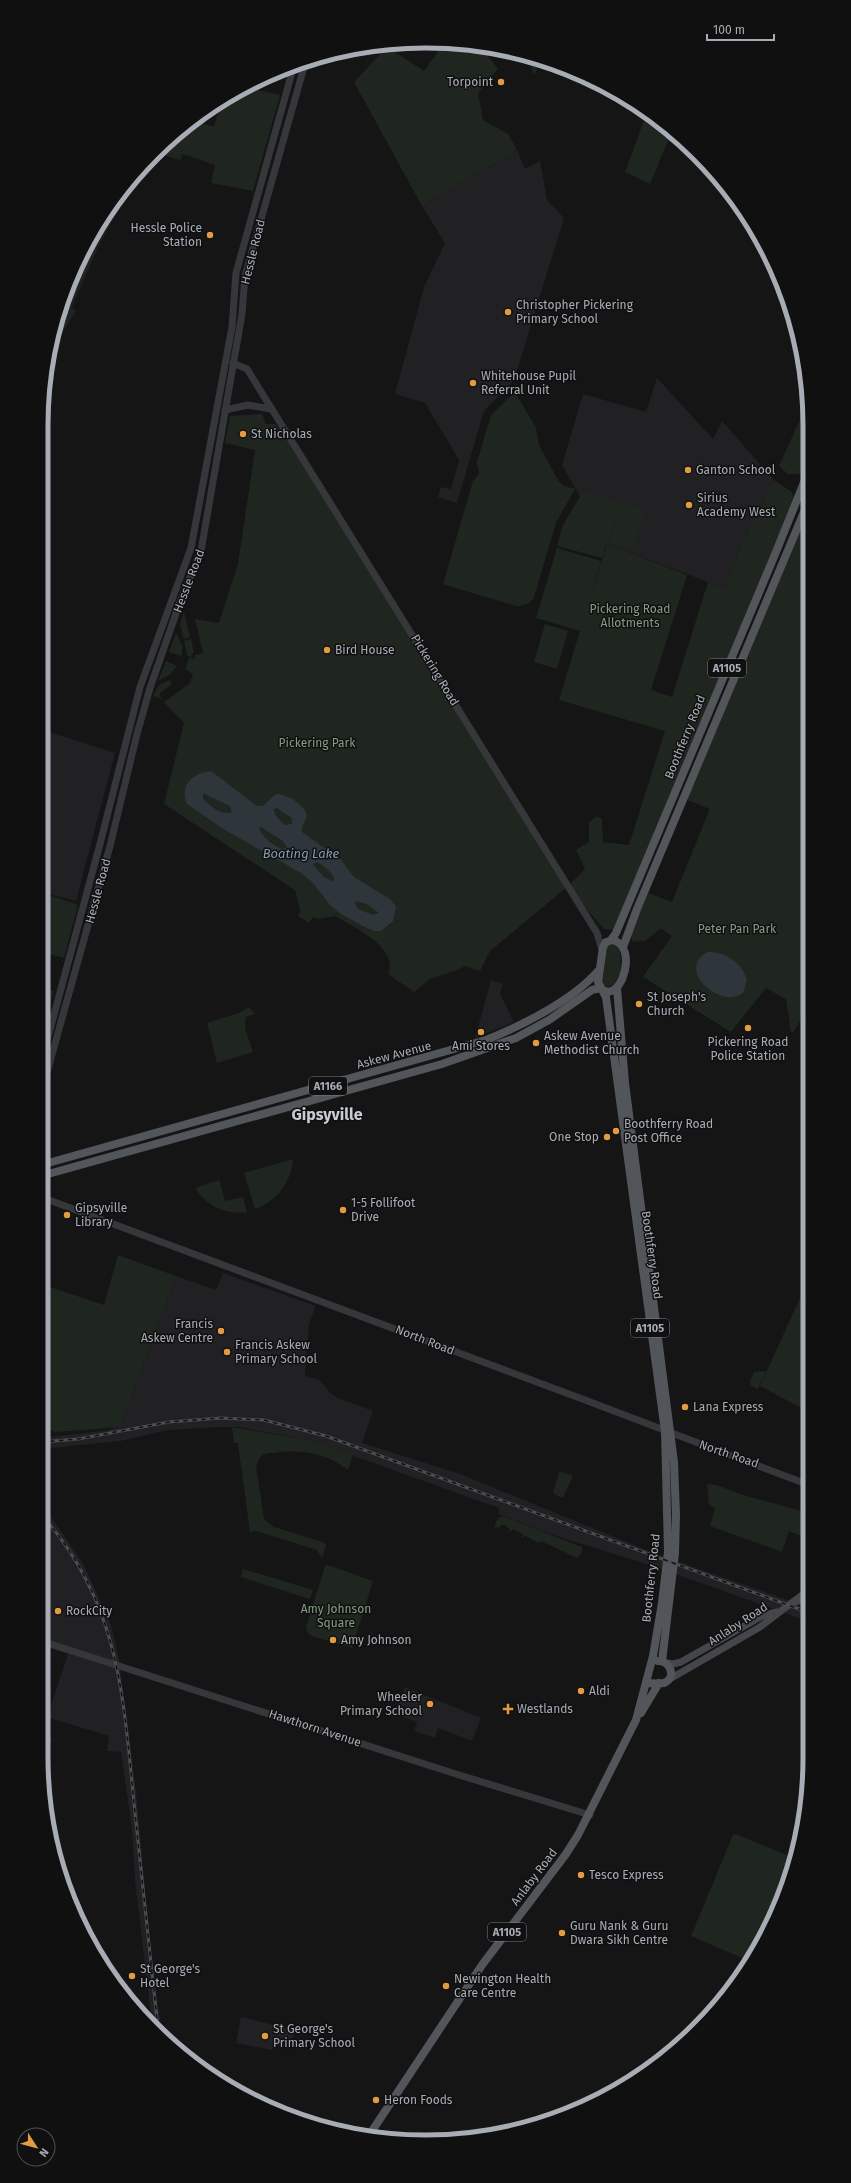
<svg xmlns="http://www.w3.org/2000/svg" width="851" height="2183" font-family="'Fira Sans',sans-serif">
  <rect width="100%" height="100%" fill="#151516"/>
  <path fill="#212123" d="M 517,150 L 525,169 L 540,161 L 547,200 L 564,218 L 514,380 L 484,411 L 457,503 L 438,497 L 441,487 L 451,489 L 459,460 L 425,403 L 395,394 L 424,287 L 445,243 L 422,206 Z
    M 143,168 L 130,194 L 113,219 L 98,247 L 72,307 L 76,311 L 51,350 L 54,326 L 81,255 L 121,191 Z
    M 657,378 L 713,439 L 722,421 L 774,480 L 746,536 L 724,588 L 607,544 L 562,465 L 583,394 L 646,412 Z
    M 41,721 L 45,722 L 43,730 L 115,753 L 76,901 L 41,892 Z
    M 491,980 L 503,984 L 500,994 L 514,1022 L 475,1038 Z
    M 44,988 L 54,991 L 47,1017 L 41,1016 L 41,1001 L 45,1000 L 41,999 L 41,996 L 42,994 L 46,995 L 47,993 L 43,991 Z
    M 223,1273 L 316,1306 L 309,1324 L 305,1376 L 320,1380 L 329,1392 L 336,1397 L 373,1411 L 362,1443 L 460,1474 L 651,1552 L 810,1608 L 810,1622 L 659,1568 L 550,1534 L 499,1514 L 499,1508 L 309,1440 L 238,1427 L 220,1427 L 168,1430 L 120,1441 L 41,1449 L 41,1438 L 102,1431 L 120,1427 L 176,1276 L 216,1290 Z
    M 41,1506 L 48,1512 L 84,1565 L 111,1625 L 119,1659 L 136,1791 L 151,1960 L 162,2032 L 152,2023 L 135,1880 L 132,1829 L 121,1752 L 107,1751 L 109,1736 L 47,1717 L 68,1654 L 41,1645 Z
    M 405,1687 L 481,1718 L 472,1741 L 438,1728 L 435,1738 L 414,1731 L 417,1722 L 395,1714 Z
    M 241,2017 L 295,2030 L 291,2048 L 273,2045 L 272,2050 L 236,2043 Z"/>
  <path fill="#1f261f" d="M 445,42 L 481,47 L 498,69 L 478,93 L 483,120 L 508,134 L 517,150 L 422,206 L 354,82 L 387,47 L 424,71 Z
    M 527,55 L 555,68 L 541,62 L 534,75 Z
    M 246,87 L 280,95 L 253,191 L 211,183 L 215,165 L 183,154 L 180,160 L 164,155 L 170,139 L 194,121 L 214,127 L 221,101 Z
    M 647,112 L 676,138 L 668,141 L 650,184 L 625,172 Z
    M 515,392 L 536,428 L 539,445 L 559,482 L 564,486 L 575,489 L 556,523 L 534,597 C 530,604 523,606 516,606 L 443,584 L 473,481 L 479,474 L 478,467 L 476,465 L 491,415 Z
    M 807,404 L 807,466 L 806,470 L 799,474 L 788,474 L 779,466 Z
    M 262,414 L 266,424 L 275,424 L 285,435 L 567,887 L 585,869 L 576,850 L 589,842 L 589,822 L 597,816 L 602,819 L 603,842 L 629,845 L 665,731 L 559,700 L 580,631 L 536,618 L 557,548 L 601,561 L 587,608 L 607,544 L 687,575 L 651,690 L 672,697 L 708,582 L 724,588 L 746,536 L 774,480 L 792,492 C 796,500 787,511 787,521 L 614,930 L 604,929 L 567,887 L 490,951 L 480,971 L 465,966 L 457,970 L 430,979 L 414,992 L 388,974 C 400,948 352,926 335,916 L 317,919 L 313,917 L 309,923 L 298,916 L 301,909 L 299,907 L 295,890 L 164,804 L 184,723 L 164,702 L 190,683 L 193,674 L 185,669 L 189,658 L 195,659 L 195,655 L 203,653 L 195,619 L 219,623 L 238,564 L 255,450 L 225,443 L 230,416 Z
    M 586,492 L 620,502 L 602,558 L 557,546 L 563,525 L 582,493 Z
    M 621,502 L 645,509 L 633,551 L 609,544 Z
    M 807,518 L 808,1006 L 793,1033 L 791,1032 L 786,999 L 766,988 L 731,1032 L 643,977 L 672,936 L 661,928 L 645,941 L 633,942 L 630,935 L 648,893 L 672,902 L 710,809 L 685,799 L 804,519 Z
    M 184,612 L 190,637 L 184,639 L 180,625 Z
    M 545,624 L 568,631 L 557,669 L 534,662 Z
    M 176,633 L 183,646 L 181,656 L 169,652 Z
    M 191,639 L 194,653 L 191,654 L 194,657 L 187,656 L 184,641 Z
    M 166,661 L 177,666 L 169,675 L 158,681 Z
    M 169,680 L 172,684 L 159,694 L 162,699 L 153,696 L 159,685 Z
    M 41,892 L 78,905 L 64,958 L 49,954 L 45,969 L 41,968 Z
    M 614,943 L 620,950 L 621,970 L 614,985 L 607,987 L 601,981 L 607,945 Z
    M 249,1007 L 255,1014 L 246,1017 L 245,1028 L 253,1052 L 217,1063 L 207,1023 L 239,1013 Z
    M 293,1159 C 291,1183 277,1201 255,1209 L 244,1173 Z
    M 219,1180 L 225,1201 L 243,1197 L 247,1212 C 225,1215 207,1206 195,1188 Z
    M 118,1255 L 176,1276 L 120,1427 L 57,1432 L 41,1428 L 41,1284 L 104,1305 Z
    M 800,1298 L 809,1303 L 809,1412 L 760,1386 Z
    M 766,1371 L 758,1389 L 751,1386 L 750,1381 L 754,1372 Z
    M 232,1427 L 309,1440 L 353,1455 L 348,1470 C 327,1453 299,1449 274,1453 C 269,1453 263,1453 260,1458 C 258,1460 257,1464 256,1466 L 264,1519 L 274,1527 L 325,1543 L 326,1546 L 322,1558 L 317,1550 L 256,1531 L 250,1532 L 238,1443 L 234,1443 Z
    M 560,1471 L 573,1476 L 563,1498 L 554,1494 L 553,1491 Z
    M 707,1484 L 716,1485 L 746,1496 L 809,1513 L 809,1529 L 806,1538 L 789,1531 L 782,1552 L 710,1526 L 715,1508 L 709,1505 Z
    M 503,1516 L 582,1547 L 582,1553 L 577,1558 L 541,1541 L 538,1543 L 526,1536 L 521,1538 L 523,1534 L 513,1529 L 508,1533 L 510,1529 L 504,1525 L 501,1525 L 499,1528 L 494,1527 L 498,1518 Z
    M 328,1565 L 373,1581 L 352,1648 L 309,1635 L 306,1627 L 325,1566 Z
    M 243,1569 L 313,1590 L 310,1599 L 241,1577 Z
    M 41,1736 L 52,1739 L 43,1765 L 41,1757 Z
    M 736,1834 L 796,1859 L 770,1928 L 749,1961 L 691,1936 L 733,1835 Z"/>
  <path fill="#2e363b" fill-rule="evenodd" d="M 211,771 L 257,806 L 263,806 L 276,794 C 286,794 305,804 307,816 L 302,827 L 302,832 L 341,860 L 354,877 L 390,899 L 396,907 L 393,921 L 381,931 L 374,931 L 363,926 L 341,914 L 330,905 L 313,883 L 301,873 L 225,830 L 187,804 C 179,785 193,773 211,771 ZM 203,793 L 230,806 L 232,812 C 222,817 209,805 203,799 ZM 277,808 L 292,818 L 292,824 L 285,825 C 279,820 274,816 274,809 ZM 261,827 L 283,841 L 287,847 L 283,849 C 273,846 263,838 259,828 ZM 316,862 C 324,865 329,870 334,877 L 334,882 L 324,877 L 313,865 ZM 356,901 L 367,904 L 379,913 L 373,915 L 358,909 L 355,904 Z
    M 708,952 C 725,952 742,962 747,980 L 743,993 C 719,1010 675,968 708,952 Z"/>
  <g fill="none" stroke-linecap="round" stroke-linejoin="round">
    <path stroke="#36373b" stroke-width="7" d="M 233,363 L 247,369 L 597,933 L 602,950
      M 225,410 L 248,405 L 271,409
      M 41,1063 L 100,844 L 140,687 L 191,548 L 232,327 L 236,273 L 294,65
      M 41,1094 L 110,846 L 137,734 L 150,688 L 180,602 L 201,551 L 242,314 L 245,276 L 306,60
      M 41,1197 L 585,1400 L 809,1485
      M 41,1641 L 456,1774 L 590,1815"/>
    <path stroke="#44464b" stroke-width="7" d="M 795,1602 L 810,1597
      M 666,1663 L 673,1664 L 681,1662 L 764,1615 L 777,1612
      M 668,1680 L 760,1627 L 810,1589"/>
    <path stroke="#52555a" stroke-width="8" d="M 611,940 L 616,933 L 776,552 L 807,475
      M 623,947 L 637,909 L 807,505
      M 617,988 L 625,1083 L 674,1462 L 676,1515 L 675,1553 L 662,1661
      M 41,1165 L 486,1040 C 521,1026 573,1000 598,971
      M 41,1176 L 442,1064 L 516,1038 L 549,1020 L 592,990 L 600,988
      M 647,1683 C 652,1683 659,1684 664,1683 C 677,1678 670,1660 658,1661
      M 641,1713 L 659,1683
      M 368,2137 L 482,1965 L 566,1854 L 578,1835 L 636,1720 L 653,1656 L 662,1603 L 668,1552 L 665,1431 L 608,1012 L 606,997 L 598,982 L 603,947 L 606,942 L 613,940 C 633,946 627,980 614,990 L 608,992 L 602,990"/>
    <g stroke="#4b4d52" stroke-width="3">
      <path id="rail" d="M 41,1442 L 78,1439 L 169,1422 L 221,1418 L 264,1420 L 326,1436 L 810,1613
        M 41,1514 C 124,1608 123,1704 136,1822 C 143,1891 151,1960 158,2029"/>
    </g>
    <use href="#rail" stroke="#101011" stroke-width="1.5" stroke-dasharray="4.5" stroke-linecap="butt"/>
  </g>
  <g fill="#e29b41" stroke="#101011" stroke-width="1.5">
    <circle cx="501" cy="82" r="4"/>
    <circle cx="210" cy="235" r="4"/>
    <circle cx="508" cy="312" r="4"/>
    <circle cx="473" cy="383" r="4"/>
    <circle cx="243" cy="434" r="4"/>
    <circle cx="688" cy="470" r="4"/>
    <circle cx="689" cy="505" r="4"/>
    <circle cx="327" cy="650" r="4"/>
    <circle cx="639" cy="1004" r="4"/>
    <circle cx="748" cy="1028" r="4"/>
    <circle cx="481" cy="1032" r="4"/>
    <circle cx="536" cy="1043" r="4"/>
    <circle cx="616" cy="1131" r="4"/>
    <circle cx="607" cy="1137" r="4"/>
    <circle cx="343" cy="1210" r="4"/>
    <circle cx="67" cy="1215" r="4"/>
    <circle cx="221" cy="1331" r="4"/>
    <circle cx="227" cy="1352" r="4"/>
    <circle cx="685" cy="1407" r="4"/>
    <circle cx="58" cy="1611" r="4"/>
    <circle cx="333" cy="1640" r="4"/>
    <circle cx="581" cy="1691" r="4"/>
    <circle cx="430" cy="1704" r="4"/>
    <path d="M506 1703h4v4h4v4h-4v4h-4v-4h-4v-4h4z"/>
    <circle cx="581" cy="1875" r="4"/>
    <circle cx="562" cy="1933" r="4"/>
    <circle cx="132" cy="1976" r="4"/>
    <circle cx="446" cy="1986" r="4"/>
    <circle cx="265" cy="2036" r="4"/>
    <circle cx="376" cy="2100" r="4"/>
  </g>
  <g text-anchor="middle" stroke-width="3" stroke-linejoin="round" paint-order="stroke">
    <g fill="#101011" stroke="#7a7e84" stroke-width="1">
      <rect x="708" y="659" width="38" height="18" rx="3"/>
      <rect x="309" y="1077" width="38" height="18" rx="3"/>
      <rect x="631" y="1319" width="38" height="18" rx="3"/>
      <rect x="488" y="1923" width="38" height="18" rx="3"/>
    </g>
    <g font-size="11" font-weight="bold" fill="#a8adb5">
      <text x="727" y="672">A1105</text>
      <text x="328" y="1090">A1166</text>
      <text x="650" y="1332">A1105</text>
      <text x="507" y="1936">A1105</text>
    </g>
    <g font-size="12" fill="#a8adb5" stroke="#101011" text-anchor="start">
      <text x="493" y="86" text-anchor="end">Torpoint</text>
      <text x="202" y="232" text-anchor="end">Hessle Police<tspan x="202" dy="14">Station</tspan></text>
      <text x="516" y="309">Christopher Pickering<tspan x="516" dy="14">Primary School</tspan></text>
      <text x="481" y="380">Whitehouse Pupil<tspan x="481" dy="14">Referral Unit</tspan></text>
      <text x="251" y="438">St Nicholas</text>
      <text x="696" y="474">Ganton School</text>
      <text x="697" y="502">Sirius<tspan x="697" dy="14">Academy West</tspan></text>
      <text x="335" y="654">Bird House</text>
      <text x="647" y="1001">St Joseph's<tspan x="647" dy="14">Church</tspan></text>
      <text x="544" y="1040">Askew Avenue<tspan x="544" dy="14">Methodist Church</tspan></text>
      <text x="748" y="1046" text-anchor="middle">Pickering Road<tspan x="748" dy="14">Police Station</tspan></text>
      <text x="481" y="1050" text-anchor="middle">Ami Stores</text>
      <text x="624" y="1128">Boothferry Road<tspan x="624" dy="14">Post Office</tspan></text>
      <text x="599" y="1141" text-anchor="end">One Stop</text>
      <text x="351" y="1207">1-5 Follifoot<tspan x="351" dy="14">Drive</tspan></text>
      <text x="75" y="1212">Gipsyville<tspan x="75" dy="14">Library</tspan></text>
      <text x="213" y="1328" text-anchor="end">Francis<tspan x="213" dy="14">Askew Centre</tspan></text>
      <text x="235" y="1349">Francis Askew<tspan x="235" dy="14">Primary School</tspan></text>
      <text x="693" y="1411">Lana Express</text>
      <text x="66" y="1615">RockCity</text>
      <text x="341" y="1644">Amy Johnson</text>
      <text x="589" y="1695">Aldi</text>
      <text x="422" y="1701" text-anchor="end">Wheeler<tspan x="422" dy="14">Primary School</tspan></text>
      <text x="517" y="1713">Westlands</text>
      <text x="589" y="1879">Tesco Express</text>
      <text x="570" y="1930">Guru Nank &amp; Guru<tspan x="570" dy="14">Dwara Sikh Centre</tspan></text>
      <text x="140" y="1973">St George's<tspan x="140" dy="14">Hotel</tspan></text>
      <text x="454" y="1983">Newington Health<tspan x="454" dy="14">Care Centre</tspan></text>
      <text x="273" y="2033">St George's<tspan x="273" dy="14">Primary School</tspan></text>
      <text x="384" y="2104">Heron Foods</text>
    </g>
    <g font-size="12" fill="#a8adb5" stroke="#101011">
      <text transform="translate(253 252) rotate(-76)" y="4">Hessle Road</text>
      <text transform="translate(189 581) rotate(-69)" y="4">Hessle Road</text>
      <text transform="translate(435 670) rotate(59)" y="4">Pickering Road</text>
      <text transform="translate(685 737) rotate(-68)" y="4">Boothferry Road</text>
      <text transform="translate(98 891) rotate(-75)" y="4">Hessle Road</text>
      <text transform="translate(394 1055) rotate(-15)" y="4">Askew Avenue</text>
      <text transform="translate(652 1255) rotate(82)" y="4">Boothferry Road</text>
      <text transform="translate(425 1340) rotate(21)" y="4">North Road</text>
      <text transform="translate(729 1454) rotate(19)" y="4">North Road</text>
      <text transform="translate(651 1578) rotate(-84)" y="4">Boothferry Road</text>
      <text transform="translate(738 1624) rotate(-33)" y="4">Anlaby Road</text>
      <text transform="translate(315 1728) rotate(18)" y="4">Hawthorn Avenue</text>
      <text transform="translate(534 1877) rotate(-53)" y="4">Anlaby Road</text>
    </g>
    <g font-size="12" fill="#829f80" stroke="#101011">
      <text x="630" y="613">Pickering Road<tspan x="630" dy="14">Allotments</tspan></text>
      <text x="317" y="747">Pickering Park</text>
      <text x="737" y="933">Peter Pan Park</text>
      <text x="336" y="1613">Amy Johnson<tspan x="336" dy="14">Square</tspan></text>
    </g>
    <g font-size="13" font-style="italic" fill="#819dad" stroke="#101011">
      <text x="301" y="858">Boating Lake</text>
    </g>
    <g font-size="16" font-weight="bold" fill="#c8ccd2" stroke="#101011">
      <text x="327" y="1120">Gipsyville</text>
    </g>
  </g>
  <path d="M0 0H851V2183H0ZM425 48H426A377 377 0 0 1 803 425V1758A377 377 0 0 1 426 2135H425A377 377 0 0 1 48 1758V425A377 377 0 0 1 425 48Z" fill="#101011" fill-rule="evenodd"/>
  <path fill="none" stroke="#a8adb5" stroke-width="5" d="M425 48H426A377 377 0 0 1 803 425V1758A377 377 0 0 1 426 2135H425A377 377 0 0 1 48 1758V425A377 377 0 0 1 425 48Z"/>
  <g transform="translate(36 2147) rotate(126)"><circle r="19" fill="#101011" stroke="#4d4f53"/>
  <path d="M0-3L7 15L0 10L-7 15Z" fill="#e29b41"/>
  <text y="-6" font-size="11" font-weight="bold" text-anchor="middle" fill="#a8adb5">N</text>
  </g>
  <path d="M707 34v6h67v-6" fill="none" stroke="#a8adb5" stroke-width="2"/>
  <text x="713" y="34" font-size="12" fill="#a8adb5" stroke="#101011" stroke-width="3" paint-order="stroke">100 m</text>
</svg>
